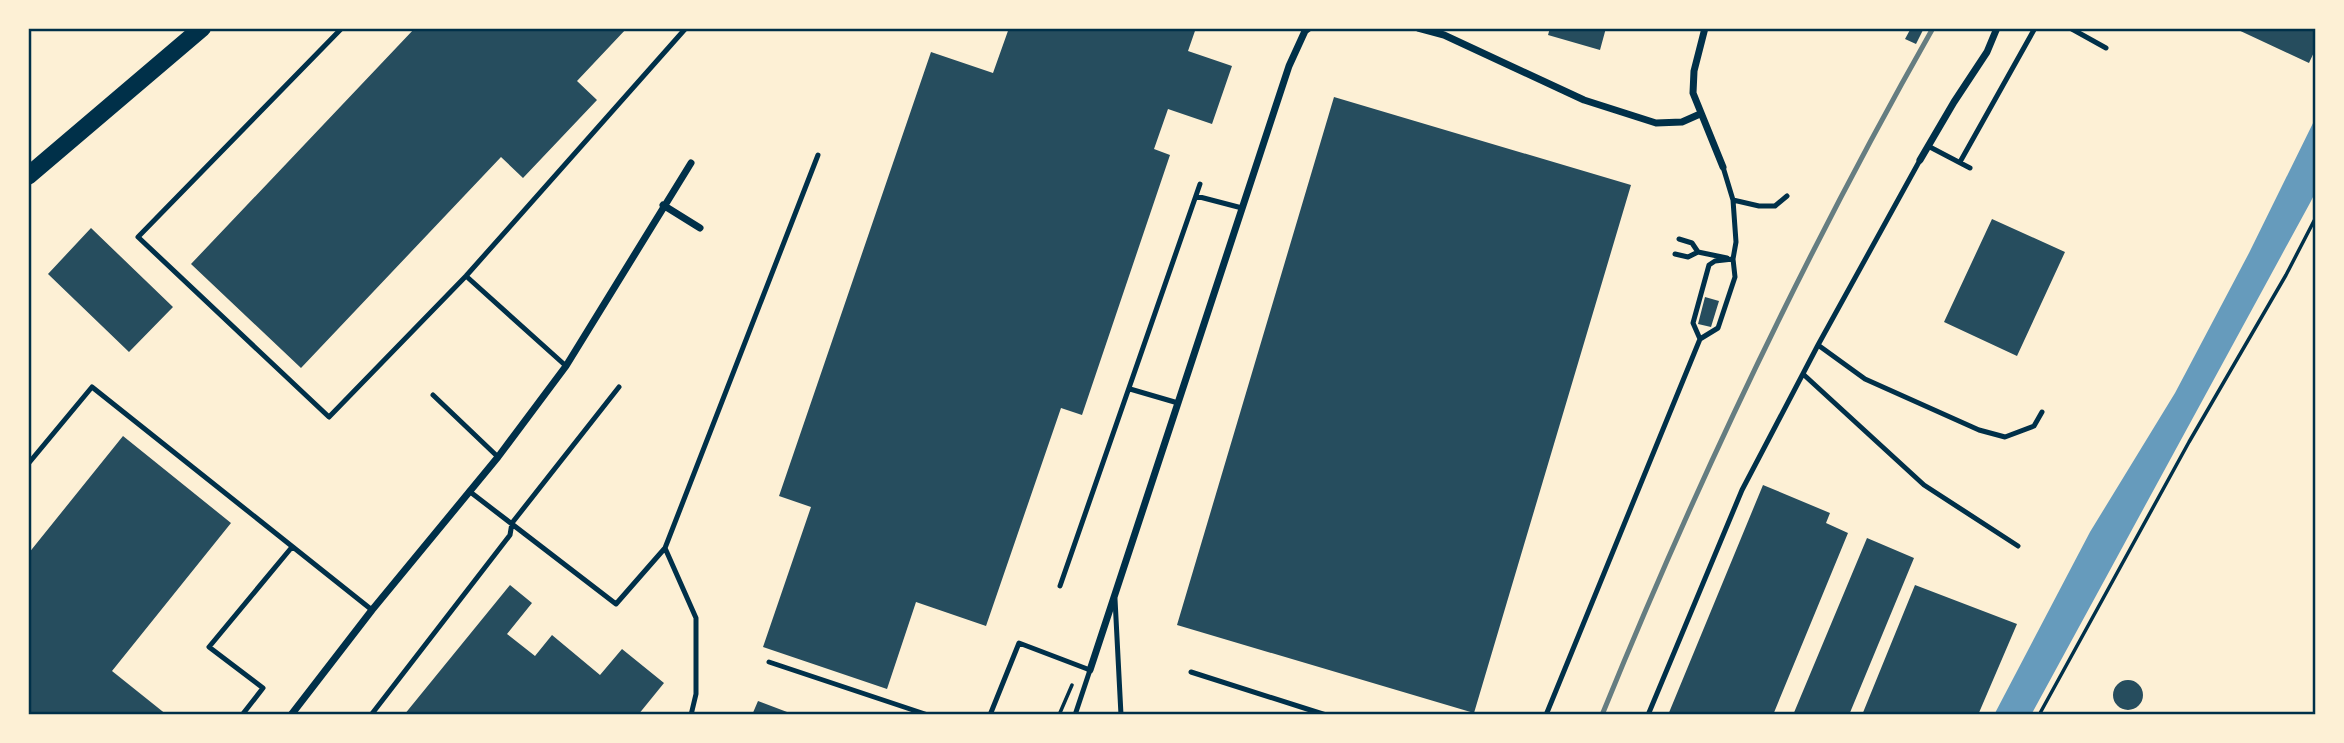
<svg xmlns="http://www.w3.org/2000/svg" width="2344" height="743" font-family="'Space Grotesk',sans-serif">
  <rect width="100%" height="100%" fill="#fdf0d5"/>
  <path fill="#669bbc" d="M 2316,117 L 2316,191 L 2310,203 L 2031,715 L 1994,715 L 2090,532 L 2175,393 L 2249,253 Z"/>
  <path fill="#264d5e" d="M 415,28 L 627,28 L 577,81 L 597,100 L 523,178 L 501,157 L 301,368 L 191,264 Z
    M 1009,28 L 1196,28 L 1188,51 L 1232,66 L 1212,124 L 1168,109 L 1154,149 L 1170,155 L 1082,415 L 1061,408 L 986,626 L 916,602 L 887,689 L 763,647 L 811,507 L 779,496 L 931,52 L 993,73 Z
    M 1550,28 L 1606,28 L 1600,50 L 1548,35 Z
    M 1911,28 L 1924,28 L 1916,44 L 1905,39 Z
    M 2234,28 L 2316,28 L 2316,48 L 2309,63 Z
    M 1334,97 L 1631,185 L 1474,713 L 1177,625 Z
    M 1992,219 L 2065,252 L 2017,356 L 1944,322 Z
    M 91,228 L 173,307 L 129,352 L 48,274 Z
    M 1705,297 L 1719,301 L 1711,327 L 1698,324 Z
    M 123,436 L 231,523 L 112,671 L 167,715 L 28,715 L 28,554 Z
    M 1763,485 L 1830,513 L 1826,523 L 1848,533 L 1773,715 L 1668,715 Z
    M 1867,538 L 1914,558 L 1849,715 L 1793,715 Z
    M 510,585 L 532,603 L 507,634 L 535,656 L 552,635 L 600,675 L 622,649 L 664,683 L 638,715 L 404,715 Z
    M 1915,585 L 2017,624 L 1978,715 L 1862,715 Z
    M2113 695a15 15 0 1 1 30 0a15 15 0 1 1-30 0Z
    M 758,701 L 795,715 L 752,715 Z"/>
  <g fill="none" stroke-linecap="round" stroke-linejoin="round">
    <path stroke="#003049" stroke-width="3.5" d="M 1059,715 L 1072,685
      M 2039,715 L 2189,442 L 2286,275 L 2316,217"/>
    <path stroke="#003049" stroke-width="5" d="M 342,28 L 138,237 L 329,417 L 466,276 L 686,28
      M 2070,28 L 2106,48
      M 1928,146 L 1970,168
      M 1960,162 L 2035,28
      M 1196,196 L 1242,208
      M 1733,200 L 1759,206 L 1775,206 L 1787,196
      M 1679,239 L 1692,243 L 1698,252
      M 1675,254 L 1688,257 L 1698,252 L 1727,258
      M 466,276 L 566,366
      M 1700,339 L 1693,323 L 1709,265 L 1715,261 L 1733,259
      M 1818,345 L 1865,379 L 1979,430 L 2005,437 L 2034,426 L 2042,412
      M 1803,374 L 1924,485 L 2018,546
      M 1130,389 L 1178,403
      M 433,395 L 498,457
      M 28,464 L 92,387 L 372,610
      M 469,491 L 616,604 L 665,548 L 696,618 L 696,694 L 691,715
      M 665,548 L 818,155
      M 1060,586 L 1200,184
      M 1115,599 L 1121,715
      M 769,662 L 928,715
      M 1191,672 L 1326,715
      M 242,715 L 263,688 L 209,647 L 292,547
      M 371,715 L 510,535 L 512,523 L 619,387
      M 990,715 L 1019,643 L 1090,670 L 1075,715
      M 1546,715 L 1700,339 L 1718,328 L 1735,277 L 1733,259 L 1736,242 L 1733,200 L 1723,167
      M 1648,715 L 1742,490 L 1818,345 L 1920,160"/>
    <path stroke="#003049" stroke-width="7" d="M 1418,28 L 1444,35 L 1584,100 L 1656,123 L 1682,122 L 1700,114
      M 1705,28 L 1694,71 L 1693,93 L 1723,167
      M 1920,160 L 1954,102 L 1987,52 L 1997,28
      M 663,205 L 700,228
      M 1090,670 L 1289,66 L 1305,31 L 1309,28
      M 291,715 L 372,610 L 498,457 L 566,366 L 691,163"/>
    <path stroke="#003049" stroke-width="18" d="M 28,176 L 202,28"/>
    <path stroke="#657d81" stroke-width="5" d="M 1602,715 C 1698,479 1807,250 1933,28"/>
  </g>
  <rect width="2344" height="743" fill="none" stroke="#fdf0d5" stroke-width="60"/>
  <rect x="30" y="30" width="2284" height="683" fill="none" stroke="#003049" stroke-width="2.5"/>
</svg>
